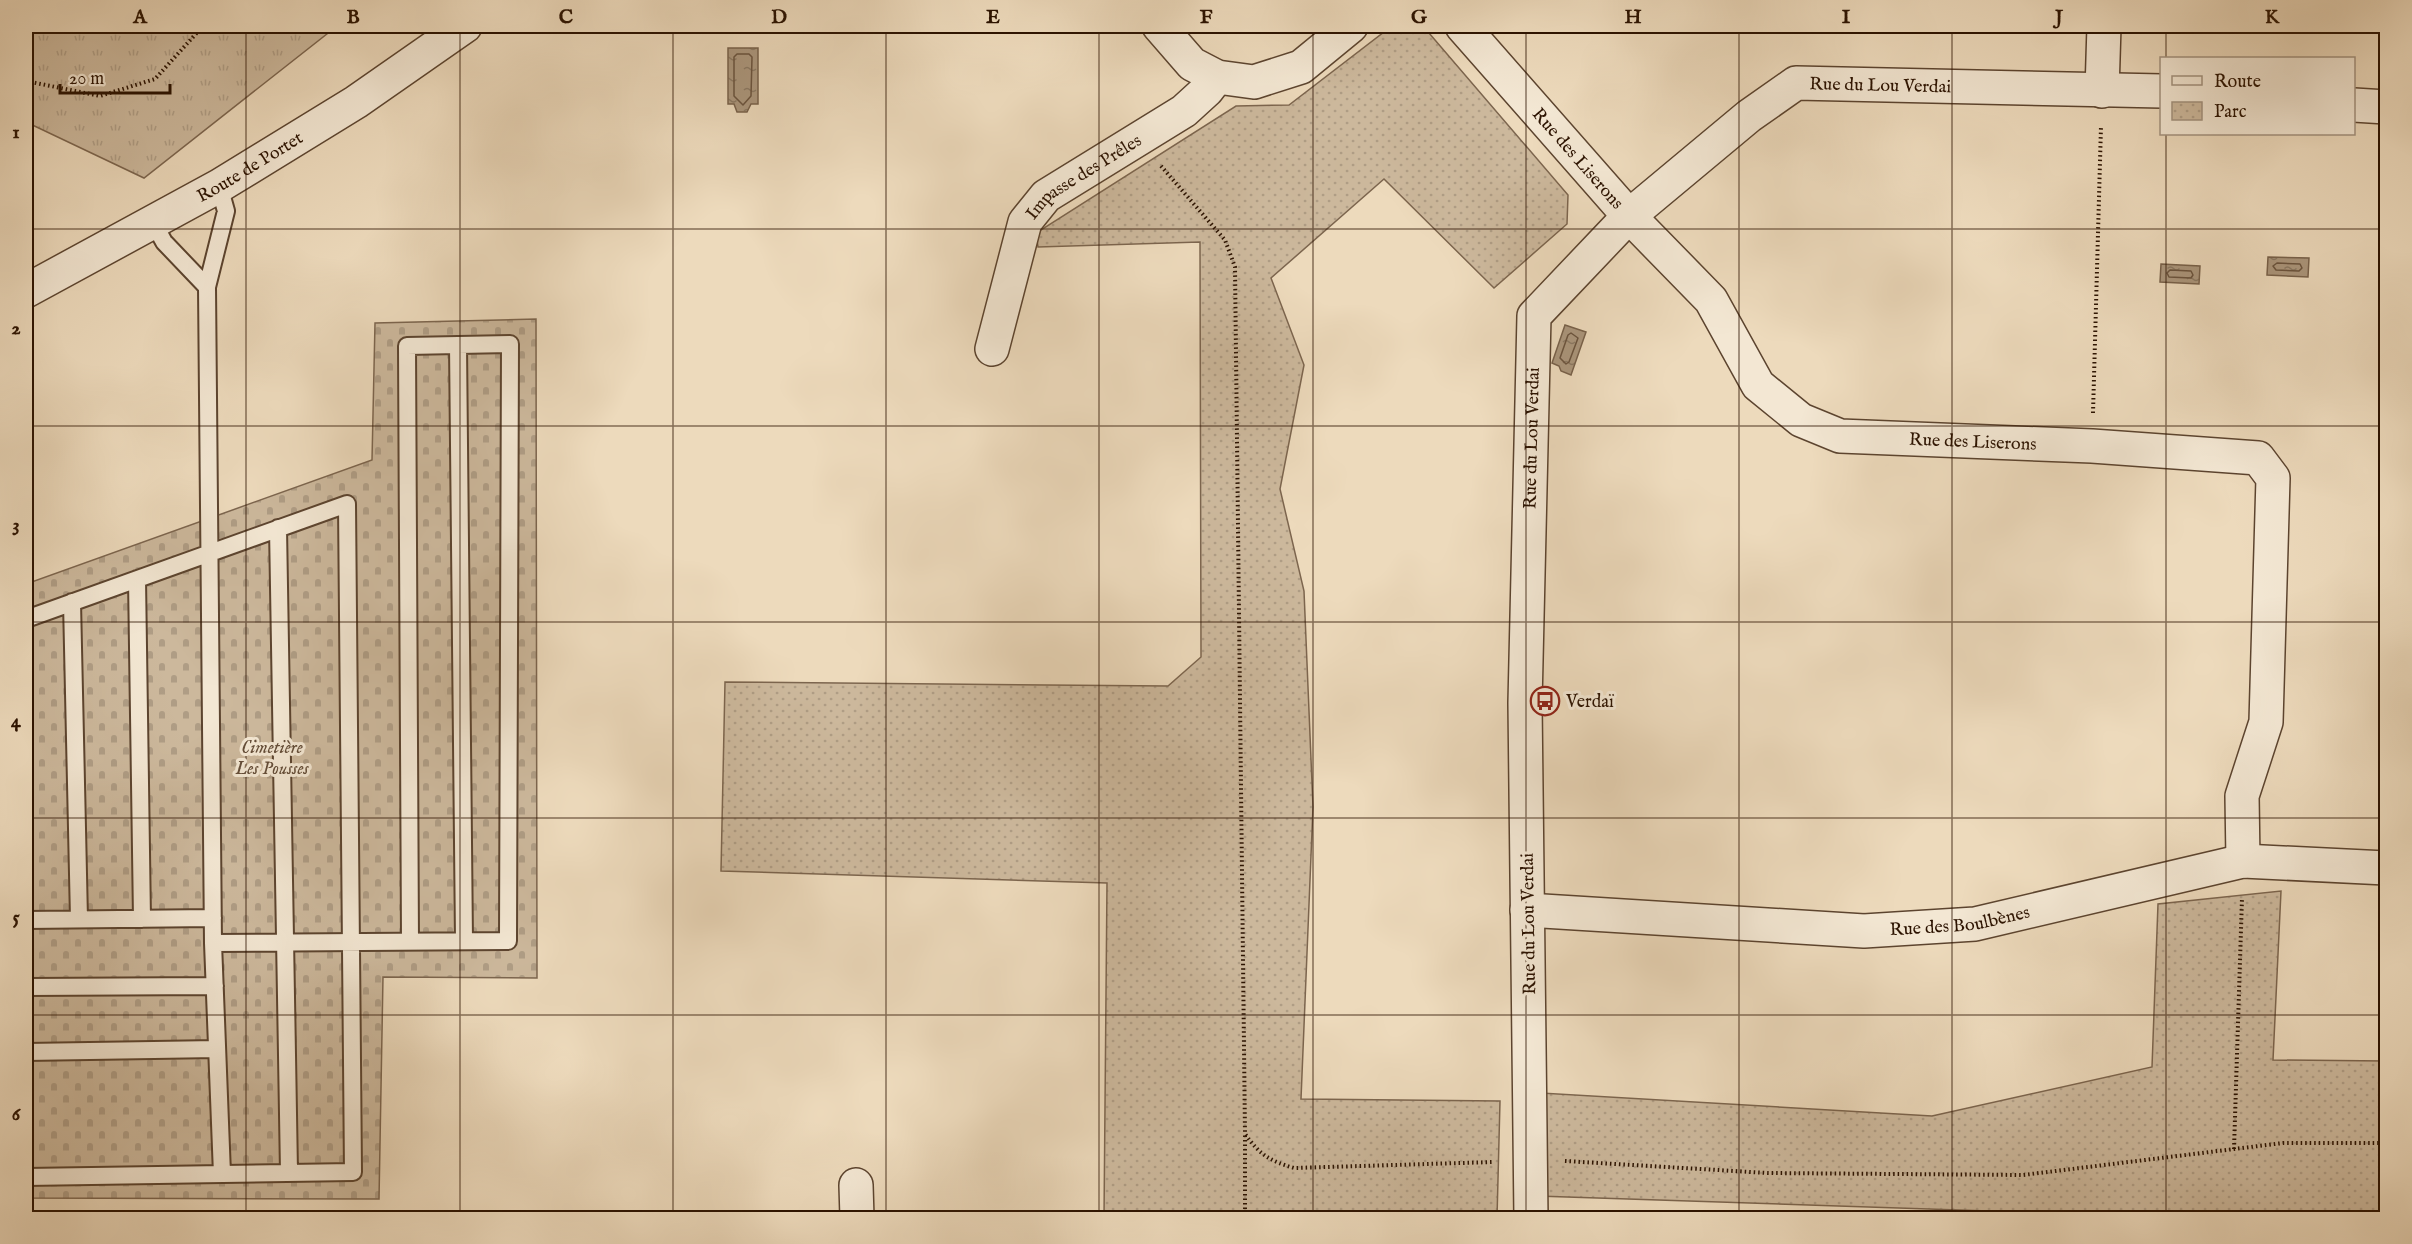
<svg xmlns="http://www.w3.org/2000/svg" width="2412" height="1244" font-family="'IM FELL English',serif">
  <defs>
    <pattern id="grass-tufts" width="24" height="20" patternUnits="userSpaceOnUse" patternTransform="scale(1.5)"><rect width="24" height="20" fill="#ccb89c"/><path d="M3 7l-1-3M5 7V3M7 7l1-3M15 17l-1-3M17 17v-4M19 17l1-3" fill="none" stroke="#af9d85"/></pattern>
    <pattern id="cemetery-stones" width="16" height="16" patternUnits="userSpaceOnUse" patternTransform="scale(1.5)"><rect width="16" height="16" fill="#ccb89c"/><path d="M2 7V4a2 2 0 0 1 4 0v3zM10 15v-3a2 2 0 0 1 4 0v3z" fill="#af9d85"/></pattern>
    <pattern id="park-dots" width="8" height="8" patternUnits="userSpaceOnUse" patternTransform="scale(1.5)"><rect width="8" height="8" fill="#ccb89c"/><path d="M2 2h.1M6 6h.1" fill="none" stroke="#af9d85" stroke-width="1.8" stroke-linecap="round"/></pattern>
    <pattern id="water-ripples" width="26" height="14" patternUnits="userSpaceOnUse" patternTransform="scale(1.5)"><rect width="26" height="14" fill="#ab967c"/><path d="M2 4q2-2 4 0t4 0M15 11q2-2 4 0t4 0" fill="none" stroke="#8b7963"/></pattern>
  </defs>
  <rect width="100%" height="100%" fill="#eddabc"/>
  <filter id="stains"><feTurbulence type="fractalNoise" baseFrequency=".00333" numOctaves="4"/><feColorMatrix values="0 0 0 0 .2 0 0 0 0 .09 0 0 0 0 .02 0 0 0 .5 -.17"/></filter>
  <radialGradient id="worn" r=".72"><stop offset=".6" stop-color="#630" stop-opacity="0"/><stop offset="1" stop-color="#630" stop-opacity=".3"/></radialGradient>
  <path fill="url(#grass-tufts)" stroke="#7c654e" stroke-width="1.5" d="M 26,26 L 337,26 L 144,178 L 26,122 Z"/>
  <path fill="url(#cemetery-stones)" stroke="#7c654e" stroke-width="1.5" d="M 536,319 L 537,978 L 383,977 L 379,1199 L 26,1198 L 26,584 L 372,460 L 375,323 Z"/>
  <path fill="url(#park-dots)" stroke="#7c654e" stroke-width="1.5" d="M 1399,26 L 1423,26 L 1568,195 L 1567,224 L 1494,288 L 1384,179 L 1271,278 L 1304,365 L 1280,489 L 1304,591 L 1313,807 L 1301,1099 L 1500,1101 L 1497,1218 L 1104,1218 L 1107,883 L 721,871 L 725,682 L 1168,686 L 1201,657 L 1200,242 L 1038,247 L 1036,233 L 1236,106 L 1289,105 L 1388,29 Z
    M 2281,891 L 2273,1060 L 2386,1061 L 2386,1218 L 2203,1218 L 1537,1196 L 1541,1093 L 1932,1116 L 2152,1067 L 2158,904 Z"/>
  <path fill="url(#water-ripples)" stroke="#78614a" stroke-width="1.5" d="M 728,48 L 758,48 L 758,104 L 751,104 L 747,112 L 737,112 L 734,104 L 728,104 Z
    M 2268,257 L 2309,258 L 2308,277 L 2267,275 Z
    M 2161,264 L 2200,266 L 2199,284 L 2160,282 Z
    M 1565,325 L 1586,332 L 1571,375 L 1561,371 L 1559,366 L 1552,363 Z"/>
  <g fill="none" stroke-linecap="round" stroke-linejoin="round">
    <path stroke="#6b543e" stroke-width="1.5" d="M 737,54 L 749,54 L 752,57 L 751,96 L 743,105 L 734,96 L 734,57 Z
      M 2277,263 L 2300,264 L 2302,268 L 2299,271 L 2276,270 L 2273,266 Z
      M 2170,270 L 2191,271 L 2193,275 L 2191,278 L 2169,277 L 2167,273 Z
      M 1571,333 L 1578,338 L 1569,362 L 1566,364 L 1560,358 L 1568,335 Z"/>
    <g stroke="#5c442f" stroke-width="20">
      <path id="service" d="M 153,222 L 164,242 L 207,287 L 226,211 L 219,186
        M 207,287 L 213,943 L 222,1174
        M 458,345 L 464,941
        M 278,528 L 289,1172
        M 137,579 L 142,919
        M 72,602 L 79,919
        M 26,619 L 347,504 L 353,1172 L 26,1177
        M 26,920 L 213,918
        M 213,943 L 508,941 L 510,344 L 407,346 L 410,941
        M 26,987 L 215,986
        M 26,1052 L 217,1049"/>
    </g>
    <g stroke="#5c442f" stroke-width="36">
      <g id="minor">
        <path d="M 1159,26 L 1192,64 L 1217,77 L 1254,82 L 1301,67 L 1351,26"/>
        <path id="s1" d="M 1462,26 L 1629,216 L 1711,300 L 1758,385 L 1801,420 L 1840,436 L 2092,446 L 2258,458 L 2273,478 L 2266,722 L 2242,796 L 2243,861"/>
        <path d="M 2102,91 L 2104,26"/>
        <path d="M 2354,105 L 2386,107"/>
        <path id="s2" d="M 992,349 L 1025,222 L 1046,196 L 1184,111 L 1207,90 L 1217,77"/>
        <path id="s3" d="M 1527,910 L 1864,931 L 1975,924 L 2243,861 L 2386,868"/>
        <path d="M 856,1185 L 857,1218"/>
        <path id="s4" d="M 1531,1218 L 1525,703 L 1534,316 L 1629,216 L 1749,116 L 1796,83 L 2162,91"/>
      </g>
    </g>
    <g stroke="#5c442f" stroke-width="36">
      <g id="tertiary">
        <path id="s5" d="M 26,291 L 219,186 L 356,102 L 465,26"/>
      </g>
    </g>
    <path stroke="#2b1200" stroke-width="4" stroke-dasharray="1.5 3" stroke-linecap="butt" d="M 26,81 L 100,96 L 155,79 L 203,26
      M 1161,166 L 1225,240 L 1235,267 L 1245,1134 C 1260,1155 1270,1161 1294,1168 L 1494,1162
      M 2093,413 L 2101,126
      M 2234,1149 L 2242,898
      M 1565,1161 L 1768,1173 L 2023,1175 L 2283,1143 L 2386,1143
      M 1245,1218 L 1245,1135"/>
    <use href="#service" stroke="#f3e7d3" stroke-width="16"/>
    <use href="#minor" stroke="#f3e7d3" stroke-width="33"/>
    <use href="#tertiary" stroke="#f3e7d3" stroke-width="33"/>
  </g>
  <path fill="none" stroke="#2b1200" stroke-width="1.5" stroke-opacity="0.55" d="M 246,26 L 246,1218M 460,26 L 460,1218M 673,26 L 673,1218M 886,26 L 886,1218M 1099,26 L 1099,1218M 1313,26 L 1313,1218M 1526,26 L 1526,1218M 1739,26 L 1739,1218M 1952,26 L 1952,1218M 2166,26 L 2166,58M 2166,134 L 2166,1218M 26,229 L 2386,229M 26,426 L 2386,426M 26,622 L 2386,622M 26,818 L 2386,818M 26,1015 L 2386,1015"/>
  <defs>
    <g id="bus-ring" transform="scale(1.5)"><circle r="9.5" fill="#f3e7d3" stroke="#8f2418" stroke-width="1.5"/><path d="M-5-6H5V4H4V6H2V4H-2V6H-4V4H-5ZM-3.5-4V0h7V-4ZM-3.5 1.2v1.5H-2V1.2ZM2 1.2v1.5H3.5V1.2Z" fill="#8f2418"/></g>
  </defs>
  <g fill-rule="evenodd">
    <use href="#bus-ring" x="1545" y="701"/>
  </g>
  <g text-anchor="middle" stroke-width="6" stroke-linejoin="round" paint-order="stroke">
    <g font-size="18" fill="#2b1200" stroke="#f3e7d3">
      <text dy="6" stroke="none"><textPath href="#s4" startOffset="1338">Rue du Lou Verdai</textPath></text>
      <text dy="6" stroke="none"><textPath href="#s1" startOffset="176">Rue des Liserons</textPath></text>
      <text dy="6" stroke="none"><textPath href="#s5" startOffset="256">Route de Portet</textPath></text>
      <text dy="6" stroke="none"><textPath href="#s2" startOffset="206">Impasse des Prêles</textPath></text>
      <text dy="6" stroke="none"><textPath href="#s4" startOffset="780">Rue du Lou Verdai</textPath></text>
      <text dy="6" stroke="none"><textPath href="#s1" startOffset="698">Rue des Liserons</textPath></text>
      <text dy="6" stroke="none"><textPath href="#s3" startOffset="434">Rue des Boulbènes</textPath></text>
      <text transform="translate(1528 924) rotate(-91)" y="6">Rue du Lou Verdai</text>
    </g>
    <g font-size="18" fill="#2b1200" stroke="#f3e7d3" text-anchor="start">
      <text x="1566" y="707">Verdaï</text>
    </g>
    <g font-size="18" font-style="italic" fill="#634c37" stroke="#f3e7d3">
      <text x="272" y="753">Cimetière<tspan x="272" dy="21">Les Pousses</tspan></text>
    </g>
  </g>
  <rect width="2412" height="1244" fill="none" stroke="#eddabc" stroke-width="66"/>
  <rect x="2160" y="57" width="195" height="78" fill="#f3e7d3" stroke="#a3927f" stroke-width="1.5"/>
  <rect x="2172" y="76" width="30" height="9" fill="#f3e7d3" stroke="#a3927f" stroke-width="1.5"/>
  <text x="2214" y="87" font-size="18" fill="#2b1200">Route</text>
  <rect x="2172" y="102" width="30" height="18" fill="url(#park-dots)" stroke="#a3927f" stroke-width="1.5"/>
  <text x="2214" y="117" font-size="18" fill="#2b1200">Parc</text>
  <path d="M60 84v9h110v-9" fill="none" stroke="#2b1200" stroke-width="3"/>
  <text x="69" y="84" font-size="18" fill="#2b1200" stroke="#f3e7d3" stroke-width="4.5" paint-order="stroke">20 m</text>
  <rect x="33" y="33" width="2346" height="1178" fill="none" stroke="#2b1200" stroke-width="2"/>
  <g font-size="20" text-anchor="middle" font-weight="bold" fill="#2b1200">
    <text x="140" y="23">A</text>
    <text x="353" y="23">B</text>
    <text x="566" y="23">C</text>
    <text x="779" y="23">D</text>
    <text x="993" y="23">E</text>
    <text x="1206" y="23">F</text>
    <text x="1419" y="23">G</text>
    <text x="1633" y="23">H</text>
    <text x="1846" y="23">I</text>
    <text x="2059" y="23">J</text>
    <text x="2272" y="23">K</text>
    <text x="16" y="138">1</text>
    <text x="16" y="334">2</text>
    <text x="16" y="531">3</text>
    <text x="16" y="727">4</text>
    <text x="16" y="923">5</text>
    <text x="16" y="1120">6</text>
  </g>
  <rect width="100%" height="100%" filter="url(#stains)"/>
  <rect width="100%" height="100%" fill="url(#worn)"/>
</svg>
